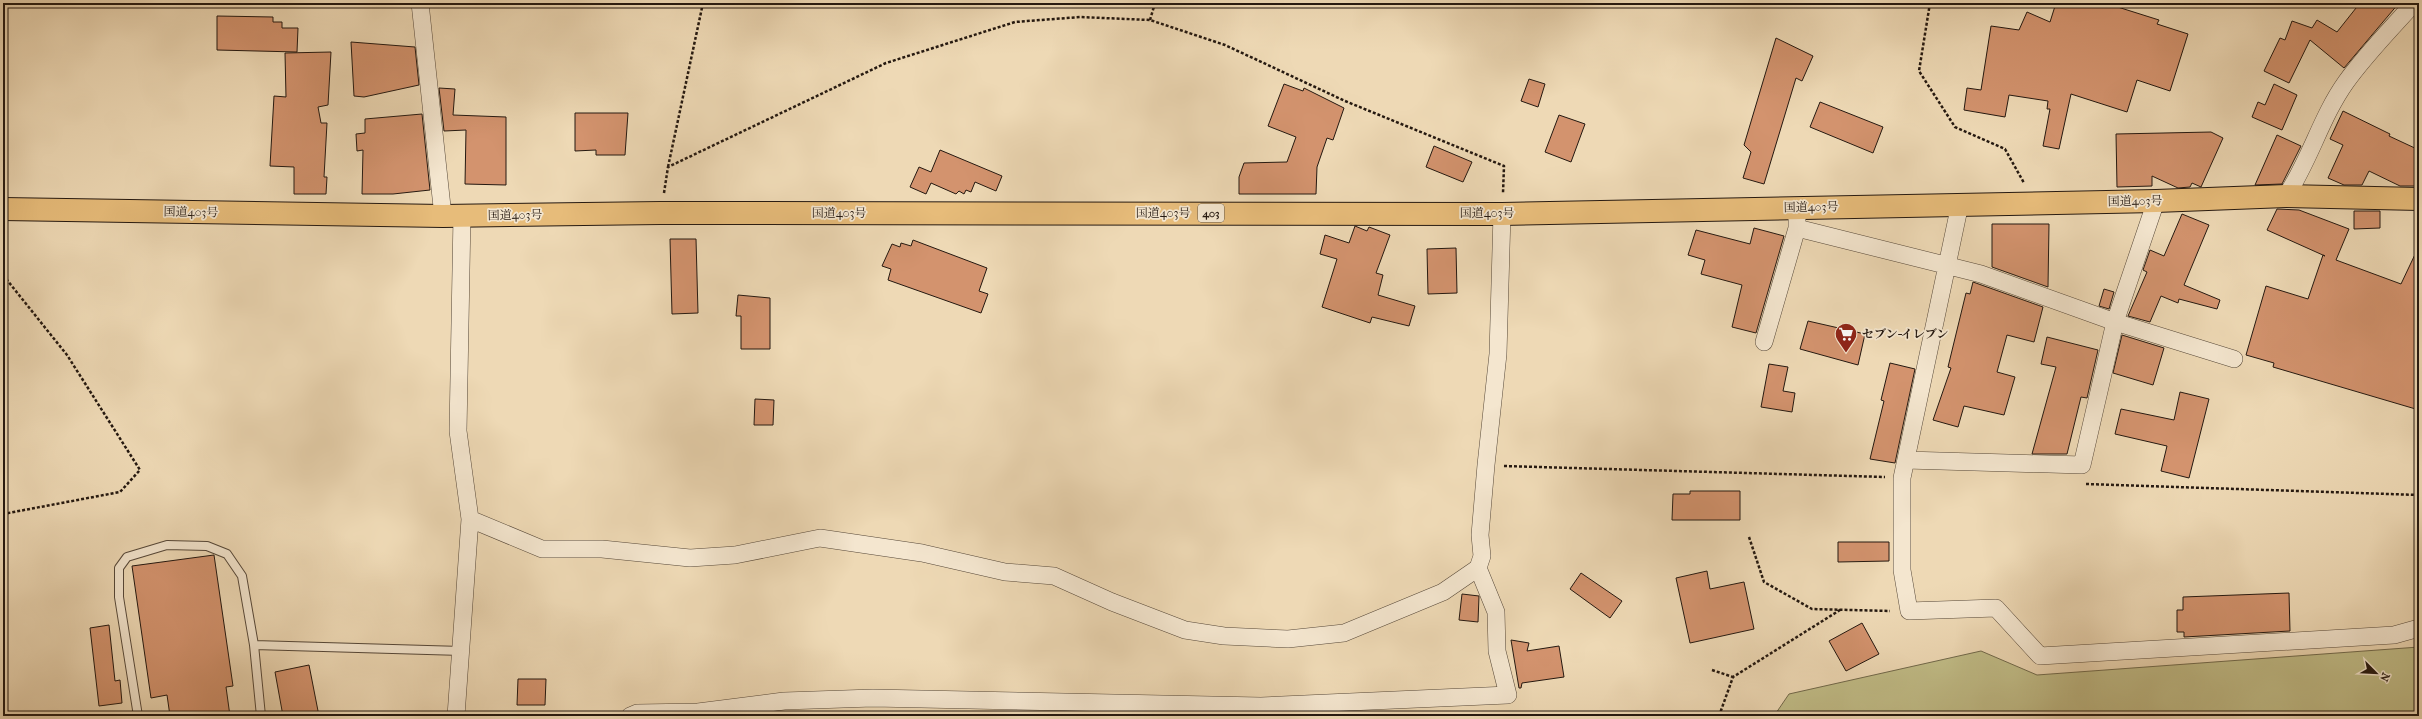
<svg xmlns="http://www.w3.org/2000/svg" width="2422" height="719" font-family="'IM FELL French Canon','Noto Serif JP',serif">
  <rect width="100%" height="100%" fill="#eed9b5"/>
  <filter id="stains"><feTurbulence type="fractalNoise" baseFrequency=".005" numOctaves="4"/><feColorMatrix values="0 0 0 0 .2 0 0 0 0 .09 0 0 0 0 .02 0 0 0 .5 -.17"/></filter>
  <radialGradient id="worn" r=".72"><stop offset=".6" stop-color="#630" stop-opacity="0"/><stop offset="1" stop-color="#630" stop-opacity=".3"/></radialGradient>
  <path fill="#c1bd88" stroke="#726a4c" d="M 2419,647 L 2419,716 L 1774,716 L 1789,694 L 1981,651 L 2037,675 Z"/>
  <path fill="#d3936e" stroke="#241810" d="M 2056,3 L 2105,3 L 2159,20 L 2157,24 L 2188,34 L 2170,91 L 2137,80 L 2127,112 L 2071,94 L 2059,149 L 2043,146 L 2050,109 L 2047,109 L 2048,101 L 2009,95 L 2005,117 L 1964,110 L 1967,88 L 1981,90 L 1991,26 L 2019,30 L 2027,12 L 2050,22 Z
    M 2360,3 L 2399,3 L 2344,68 L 2310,40 L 2289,83 L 2264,71 L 2280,38 L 2285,40 L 2292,21 L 2312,28 L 2317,20 L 2337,32 Z
    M 217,16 L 273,17 L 273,22 L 282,22 L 282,28 L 298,28 L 297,52 L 217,50 Z
    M 1776,38 L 1813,56 L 1802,81 L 1796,78 L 1764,184 L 1743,178 L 1751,152 L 1744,145 Z
    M 351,42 L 415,47 L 419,85 L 364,97 L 354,96 Z
    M 331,52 L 328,105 L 318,107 L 321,123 L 327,123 L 324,177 L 327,177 L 326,194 L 294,194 L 294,167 L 270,166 L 274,96 L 286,97 L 285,53 Z
    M 1529,79 L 1545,84 L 1538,107 L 1521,101 Z
    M 1284,84 L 1303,91 L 1304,88 L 1344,108 L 1333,140 L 1327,138 L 1317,167 L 1316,194 L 1239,194 L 1239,177 L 1244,163 L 1287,162 L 1296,137 L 1268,126 Z
    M 2274,84 L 2297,95 L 2282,130 L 2252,117 L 2258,102 L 2265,105 Z
    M 439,88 L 455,89 L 453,115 L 506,117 L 506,185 L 465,184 L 466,130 L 444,131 Z
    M 1820,102 L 1883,127 L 1873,153 L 1810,127 Z
    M 2343,111 L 2390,134 L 2389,136 L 2419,150 L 2419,186 L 2400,186 L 2369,171 L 2362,185 L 2344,185 L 2328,178 L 2343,145 L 2330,139 Z
    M 575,113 L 628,113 L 625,155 L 596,155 L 596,150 L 575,151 Z
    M 422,114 L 430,190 L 393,194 L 362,194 L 363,150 L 357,151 L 356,134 L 365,133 L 365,119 Z
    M 1559,115 L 1585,124 L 1571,162 L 1545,152 Z
    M 2211,132 L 2223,138 L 2201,187 L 2192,183 L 2190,187 L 2178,188 L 2152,176 L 2152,186 L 2117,187 L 2116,134 Z
    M 2277,135 L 2301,146 L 2282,184 L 2255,185 Z
    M 1434,146 L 1472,162 L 1463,182 L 1426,167 Z
    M 940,150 L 1002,176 L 996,191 L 975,182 L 971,192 L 966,190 L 964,194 L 959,191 L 956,194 L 931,183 L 926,194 L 910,187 L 919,167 L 931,172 Z
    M 2277,209 L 2299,210 L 2349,229 L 2336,260 L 2401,284 L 2419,246 L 2419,410 L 2273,367 L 2274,363 L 2246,355 L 2266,286 L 2308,299 L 2323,255 L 2325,256 L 2267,230 Z
    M 2354,211 L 2380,211 L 2380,228 L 2354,229 Z
    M 2182,214 L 2209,225 L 2184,285 L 2220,300 L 2217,309 L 2179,299 L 2178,303 L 2161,296 L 2150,322 L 2128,316 L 2147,272 L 2143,270 L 2150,250 L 2164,256 Z
    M 1992,224 L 2049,224 L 2048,287 L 1992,267 Z
    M 1355,226 L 1367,231 L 1369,227 L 1390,235 L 1376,273 L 1383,275 L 1378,295 L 1415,306 L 1409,326 L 1372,317 L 1370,323 L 1322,307 L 1337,259 L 1320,254 L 1325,235 L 1349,243 Z
    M 1754,228 L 1784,236 L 1756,333 L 1732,327 L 1742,285 L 1701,274 L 1705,260 L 1688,255 L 1696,230 L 1750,244 Z
    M 670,239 L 696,239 L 698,313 L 672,314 Z
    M 913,240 L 987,268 L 979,291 L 988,294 L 981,313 L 888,280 L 891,269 L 882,266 L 892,244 L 900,247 L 901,243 L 911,246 Z
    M 1456,248 L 1457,293 L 1428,294 L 1427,249 Z
    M 1973,282 L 2043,307 L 2034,342 L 2007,335 L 1997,372 L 2015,377 L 2004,415 L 1964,406 L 1958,427 L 1933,420 L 1951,368 L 1948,367 L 1966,293 L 1970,294 Z
    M 2104,289 L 2114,292 L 2109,309 L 2099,306 Z
    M 738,295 L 770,298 L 770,349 L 741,349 L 741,316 L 736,316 Z
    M 1808,321 L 1865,334 L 1858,365 L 1800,349 Z
    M 2122,335 L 2164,348 L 2153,385 L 2113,373 Z
    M 2047,337 L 2098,350 L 2087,398 L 2081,397 L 2067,454 L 2032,454 L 2056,367 L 2041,364 Z
    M 1890,363 L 1915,369 L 1895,463 L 1870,459 L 1884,401 L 1881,400 Z
    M 1769,364 L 1788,367 L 1783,391 L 1795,393 L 1792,412 L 1761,407 Z
    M 2180,392 L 2209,399 L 2189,478 L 2161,471 L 2167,446 L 2115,434 L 2121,409 L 2174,420 Z
    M 755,399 L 774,400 L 773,425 L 754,425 Z
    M 1690,491 L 1740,491 L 1740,520 L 1672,520 L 1673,494 L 1690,494 Z
    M 1838,542 L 1889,542 L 1889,561 L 1838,562 Z
    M 214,555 L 233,686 L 226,687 L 230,716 L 170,716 L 167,695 L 151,698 L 132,566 Z
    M 1707,571 L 1710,589 L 1744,582 L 1754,629 L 1690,643 L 1676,578 Z
    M 1581,573 L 1622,601 L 1610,618 L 1570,589 Z
    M 2289,593 L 2290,631 L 2184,637 L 2184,632 L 2177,632 L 2177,610 L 2183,610 L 2183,597 Z
    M 1462,594 L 1479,596 L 1478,622 L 1459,620 Z
    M 1862,623 L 1879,654 L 1846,671 L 1829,641 Z
    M 109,625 L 115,681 L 120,680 L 122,703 L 99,706 L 90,628 Z
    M 1511,640 L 1529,643 L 1527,651 L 1559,646 L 1564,677 L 1522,683 L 1521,688 L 1519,688 Z
    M 309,665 L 319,716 L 283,716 L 275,672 Z
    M 518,679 L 546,679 L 545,705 L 517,705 Z"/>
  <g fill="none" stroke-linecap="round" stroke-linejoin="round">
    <g stroke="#564839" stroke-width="10">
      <path id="service" d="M 254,645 L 462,651
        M 138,716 L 119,597 L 119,568 L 127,557 L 167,545 L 207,546 L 227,554 L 242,576 L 254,645 L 261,716"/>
    </g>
    <g stroke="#564839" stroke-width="18">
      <path id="minor" d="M 420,3 L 443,216
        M 2286,196 C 2310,160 2321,117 2346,82 C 2366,54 2391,29 2414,3
        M 1960,204 L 1902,478 L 1902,570 L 1909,611 L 1996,608 L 2040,656 L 2394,635 L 2419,628
        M 1797,228 L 1981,274 L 2115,322 L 2234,359
        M 1764,342 L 1797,228 L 1797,217
        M 1906,460 L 2082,465 L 2115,322 L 2156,201
        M 470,519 L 542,549 L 602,549 L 690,558 L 735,555 L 820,538 L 922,553 L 1005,572 L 1054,576 L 1112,602 L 1185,630 L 1224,636 L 1288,639 L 1344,633 L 1443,592 L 1478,568
        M 456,716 L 470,519 L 458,431 L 462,216
        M 630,716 L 637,713 L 698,712 L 784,701 L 873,698 L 1261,706 L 1508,695 L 1497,651 L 1496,612 L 1478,568 L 1482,556 L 1480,535 L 1486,465 L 1498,354 L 1502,214"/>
    </g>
    <g stroke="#241810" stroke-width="24">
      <path id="trunk" d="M 3,209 L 443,216 L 660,213 L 1502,214 L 2156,201 L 2286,196 L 2419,199"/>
    </g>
    <path stroke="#241810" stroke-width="2.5" stroke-dasharray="3 2" stroke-linecap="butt" d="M 1930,3 L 1919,71 L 1955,127 L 2005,149 L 2024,183
      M 1150,20 L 1155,3
      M 668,167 L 703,3
      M 664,193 L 668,167 L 886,63 L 1015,22 L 1080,17 L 1150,20 L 1225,45 L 1345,101 L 1504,166 L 1503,193
      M 3,275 L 67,355 L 140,470 L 120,492 L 3,514
      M 1504,466 L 1885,477
      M 2086,484 L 2419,495
      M 1749,537 L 1764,582 L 1812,609 L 1890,611
      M 1712,670 L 1733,677
      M 1719,716 L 1733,677 L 1840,610"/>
    <use href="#service" stroke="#f4e6cf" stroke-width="8"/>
    <use href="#minor" stroke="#f4e6cf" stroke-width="17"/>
    <use href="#trunk" stroke="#e7bc7a" stroke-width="22"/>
  </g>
  <defs>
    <g id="supermarket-pin" transform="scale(1.15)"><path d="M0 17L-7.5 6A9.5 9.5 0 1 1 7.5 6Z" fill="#8f2418" stroke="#f4e6cf"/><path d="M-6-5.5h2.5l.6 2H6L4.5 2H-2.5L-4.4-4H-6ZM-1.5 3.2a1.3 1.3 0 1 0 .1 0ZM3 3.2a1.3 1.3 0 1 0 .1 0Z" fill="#fff"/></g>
  </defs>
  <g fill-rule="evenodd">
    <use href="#supermarket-pin" x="1846" y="334"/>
  </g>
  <g text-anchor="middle" stroke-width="3.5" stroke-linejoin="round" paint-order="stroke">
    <rect fill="#f4e6cf" stroke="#625649" stroke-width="1" x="1198" y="204" width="26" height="18" rx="3"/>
    <g font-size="11" font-weight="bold" fill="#241810">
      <text x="1211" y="217">403</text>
    </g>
    <g font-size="12" fill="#241810" stroke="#f4e6cf">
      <text transform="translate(2135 201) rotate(-1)" y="4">国道403号</text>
      <text transform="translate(1811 207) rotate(-1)" y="4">国道403号</text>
      <text transform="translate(191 212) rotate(1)" y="4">国道403号</text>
      <text x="839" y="217">国道403号</text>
      <text x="1163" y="217">国道403号</text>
      <text x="1487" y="217">国道403号</text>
      <text transform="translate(515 215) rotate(-1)" y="4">国道403号</text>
    </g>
    <g font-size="12" font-weight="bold" fill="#241810" stroke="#f4e6cf" text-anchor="start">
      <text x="1862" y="338">セブン-イレブン</text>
    </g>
  </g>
  <rect width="2422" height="719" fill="none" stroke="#eed9b5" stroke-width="16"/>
  <rect x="4" y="4" width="2414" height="711" fill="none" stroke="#241810" stroke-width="2"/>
  <rect x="8" y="8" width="2406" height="703" fill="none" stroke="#241810"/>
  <g transform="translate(2376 673) rotate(114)" stroke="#f4e6cf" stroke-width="3" paint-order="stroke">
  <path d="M0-3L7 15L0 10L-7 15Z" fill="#241810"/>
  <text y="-6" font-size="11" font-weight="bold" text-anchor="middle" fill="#241810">N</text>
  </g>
  <rect width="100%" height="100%" filter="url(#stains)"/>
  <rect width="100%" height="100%" fill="url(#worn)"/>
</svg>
